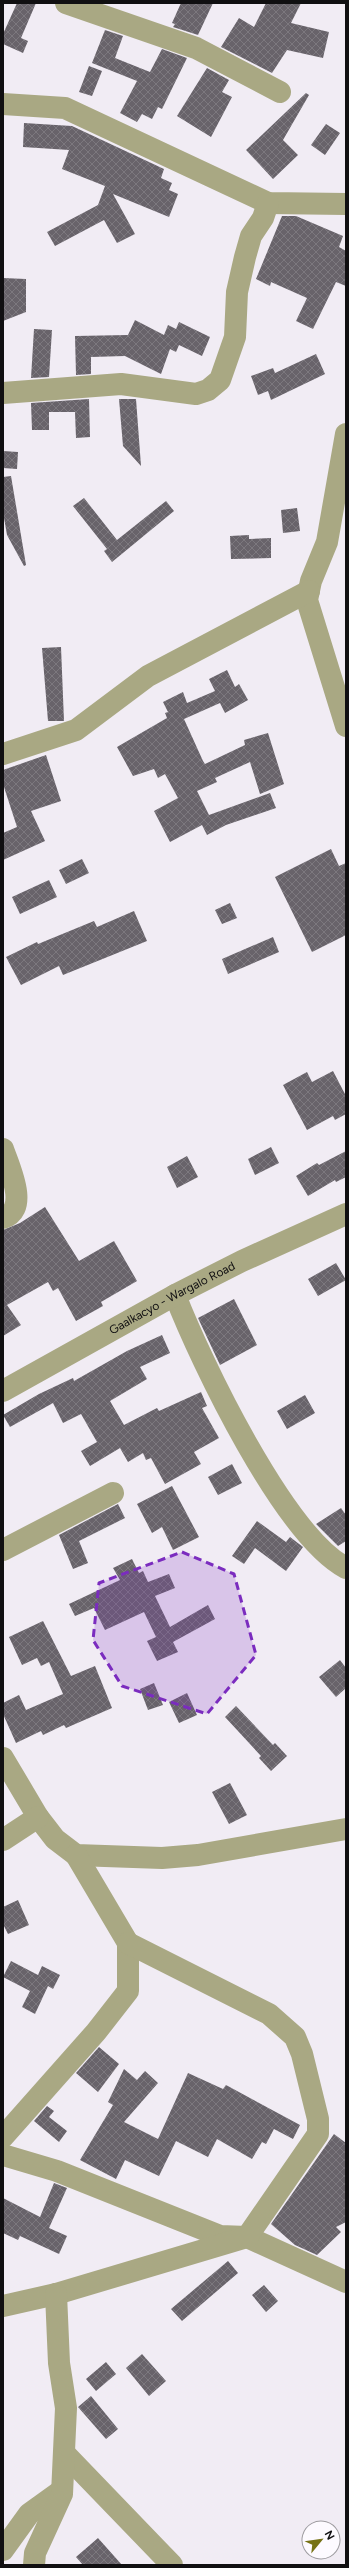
<svg xmlns="http://www.w3.org/2000/svg" width="349" height="2568" font-family="Figtree,sans-serif">
  <defs>
    <pattern id="building-cross-hatch" width="8" height="8" patternUnits="userSpaceOnUse"><rect width="8" height="8" fill="#68636a"/><path d="M0 0l8 8M0 8l8-8" fill="none" stroke="#7c787e"/></pattern>
  </defs>
  <rect width="100%" height="100%" fill="#f1ecf4"/>
  <path fill="url(#building-cross-hatch)" d="M 17,3 L 36,3 L 21,38 L 28,41 L 23,53 L 3,44 L 3,34 Z
    M 181,3 L 213,3 L 198,35 L 173,27 L 175,24 L 172,23 Z
    M 266,3 L 301,3 L 291,23 L 329,32 L 323,58 L 287,50 L 272,73 L 221,47 L 239,18 L 254,27 Z
    M 105,30 L 123,36 L 115,58 L 150,72 L 162,49 L 187,58 L 162,109 L 158,107 L 152,119 L 142,114 L 137,122 L 120,113 L 137,81 L 92,63 Z
    M 89,66 L 102,71 L 92,96 L 79,92 Z
    M 207,68 L 229,80 L 222,92 L 232,97 L 211,137 L 177,116 Z
    M 306,93 L 309,95 L 283,140 L 298,155 L 273,179 L 246,150 Z
    M 24,123 L 72,126 L 164,169 L 161,178 L 172,183 L 169,190 L 178,194 L 169,217 L 113,194 L 135,234 L 117,243 L 104,220 L 55,246 L 47,232 L 98,205 L 105,186 L 62,169 L 69,150 L 23,147 Z
    M 326,124 L 340,133 L 325,155 L 311,145 Z
    M 282,216 L 296,216 L 343,236 L 339,247 L 346,251 L 346,286 L 336,282 L 313,329 L 296,321 L 307,298 L 271,282 L 270,286 L 256,279 Z
    M 3,278 L 26,279 L 26,312 L 3,321 Z
    M 135,320 L 164,335 L 168,325 L 176,329 L 179,322 L 210,337 L 202,356 L 179,345 L 176,352 L 170,349 L 161,374 L 125,356 L 91,357 L 91,374 L 76,375 L 75,336 L 128,335 Z
    M 34,329 L 52,330 L 49,377 L 31,378 Z
    M 316,354 L 325,374 L 271,400 L 268,391 L 258,395 L 251,376 L 273,368 L 275,373 Z
    M 89,399 L 90,437 L 76,438 L 75,412 L 49,412 L 49,430 L 32,430 L 31,403 Z
    M 119,399 L 136,399 L 141,466 L 123,446 Z
    M 3,451 L 18,452 L 17,469 L 3,468 Z
    M 11,476 L 26,565 L 24,566 L 7,535 L 3,512 L 3,477 Z
    M 84,498 L 117,540 L 166,501 L 174,511 L 112,562 L 104,551 L 107,549 L 73,506 Z
    M 297,508 L 300,531 L 283,533 L 281,510 Z
    M 249,535 L 249,539 L 271,538 L 271,558 L 231,559 L 230,536 Z
    M 61,647 L 64,721 L 48,721 L 42,648 Z
    M 227,670 L 235,687 L 239,684 L 248,700 L 225,713 L 220,703 L 184,719 L 203,761 L 205,764 L 245,745 L 244,740 L 268,733 L 284,784 L 260,794 L 250,762 L 215,778 L 217,782 L 197,791 L 209,815 L 270,793 L 276,808 L 226,825 L 207,835 L 202,825 L 170,842 L 154,811 L 178,798 L 165,774 L 158,778 L 154,769 L 133,776 L 117,747 L 167,718 L 165,713 L 168,712 L 163,702 L 183,692 L 187,703 L 215,691 L 209,679 Z
    M 46,755 L 61,801 L 31,811 L 45,841 L 3,860 L 3,833 L 17,827 L 3,784 L 3,770 Z
    M 331,849 L 339,866 L 346,863 L 346,935 L 312,952 L 275,877 Z
    M 82,859 L 89,873 L 66,884 L 59,870 Z
    M 49,880 L 57,897 L 20,914 L 12,897 Z
    M 230,903 L 237,918 L 222,924 L 215,910 Z
    M 134,911 L 147,941 L 63,975 L 59,966 L 21,985 L 6,957 L 37,942 L 38,944 L 94,921 L 97,927 Z
    M 273,937 L 279,952 L 228,974 L 222,959 Z
    M 333,1071 L 346,1096 L 346,1114 L 335,1120 L 333,1116 L 307,1130 L 283,1085 L 307,1072 L 312,1082 Z
    M 271,1147 L 279,1163 L 255,1175 L 248,1159 Z
    M 346,1151 L 346,1177 L 336,1182 L 335,1180 L 308,1196 L 296,1176 L 317,1163 L 319,1165 Z
    M 187,1156 L 198,1177 L 177,1188 L 167,1167 Z
    M 45,1207 L 79,1261 L 114,1241 L 137,1281 L 101,1302 L 103,1306 L 76,1321 L 58,1288 L 53,1291 L 48,1282 L 7,1305 L 21,1325 L 3,1336 L 3,1230 L 20,1223 Z
    M 336,1263 L 346,1280 L 318,1296 L 308,1279 Z
    M 234,1299 L 257,1345 L 220,1365 L 198,1318 Z
    M 162,1335 L 170,1353 L 140,1367 L 147,1379 L 110,1401 L 124,1425 L 157,1408 L 159,1411 L 201,1392 L 207,1406 L 202,1408 L 219,1438 L 194,1452 L 201,1464 L 165,1484 L 151,1458 L 146,1460 L 143,1453 L 128,1462 L 120,1448 L 90,1466 L 81,1451 L 97,1442 L 81,1414 L 63,1423 L 53,1403 L 10,1427 L 3,1415 L 39,1394 L 73,1378 L 74,1381 L 127,1351 Z
    M 305,1395 L 315,1413 L 287,1429 L 277,1411 Z
    M 232,1464 L 242,1483 L 218,1495 L 208,1477 Z
    M 172,1486 L 199,1537 L 173,1550 L 162,1527 L 152,1533 L 137,1504 Z
    M 118,1504 L 125,1518 L 79,1541 L 88,1563 L 73,1569 L 59,1535 Z
    M 341,1508 L 346,1515 L 346,1541 L 338,1546 L 316,1524 Z
    M 257,1521 L 286,1542 L 290,1537 L 303,1547 L 286,1571 L 255,1548 L 244,1564 L 232,1556 Z
    M 132,1559 L 139,1573 L 143,1571 L 148,1582 L 169,1574 L 175,1588 L 155,1596 L 170,1627 L 208,1605 L 215,1619 L 173,1642 L 178,1652 L 157,1661 L 147,1641 L 156,1637 L 144,1612 L 105,1630 L 94,1608 L 75,1616 L 69,1604 L 120,1580 L 113,1568 Z
    M 43,1621 L 71,1676 L 95,1666 L 112,1708 L 66,1728 L 64,1725 L 43,1735 L 41,1731 L 16,1743 L 3,1714 L 3,1703 L 19,1695 L 26,1710 L 63,1694 L 49,1662 L 41,1666 L 37,1658 L 22,1665 L 9,1637 Z
    M 340,1660 L 346,1668 L 346,1688 L 336,1697 L 319,1677 Z
    M 154,1683 L 163,1705 L 148,1710 L 140,1689 Z
    M 187,1693 L 197,1715 L 179,1723 L 169,1702 Z
    M 236,1706 L 273,1745 L 275,1743 L 287,1756 L 271,1771 L 259,1758 L 261,1756 L 225,1717 Z
    M 230,1783 L 247,1815 L 229,1824 L 212,1792 Z
    M 18,1900 L 29,1925 L 8,1934 L 3,1924 L 3,1907 Z
    M 11,1961 L 38,1975 L 42,1966 L 60,1975 L 53,1989 L 48,1986 L 35,2014 L 22,2007 L 30,1991 L 3,1977 Z
    M 99,2047 L 119,2064 L 98,2092 L 76,2073 Z
    M 124,2069 L 137,2080 L 145,2071 L 158,2083 L 124,2122 L 158,2139 L 188,2073 L 223,2089 L 226,2085 L 300,2125 L 293,2139 L 274,2129 L 266,2144 L 262,2142 L 252,2159 L 217,2139 L 208,2157 L 176,2141 L 159,2176 L 125,2160 L 116,2179 L 80,2160 L 113,2105 L 108,2102 Z
    M 47,2106 L 54,2111 L 49,2117 L 67,2131 L 59,2142 L 34,2121 Z
    M 334,2134 L 346,2143 L 346,2222 L 336,2227 L 341,2232 L 317,2255 L 295,2245 L 271,2224 Z
    M 54,2183 L 67,2188 L 49,2228 L 67,2236 L 59,2254 L 20,2236 L 18,2240 L 3,2233 L 3,2198 L 40,2217 Z
    M 228,2261 L 238,2273 L 182,2321 L 171,2309 Z
    M 264,2285 L 278,2301 L 266,2312 L 252,2295 Z
    M 142,2354 L 166,2381 L 149,2396 L 126,2368 Z
    M 106,2362 L 116,2374 L 96,2391 L 86,2379 Z
    M 91,2396 L 118,2429 L 106,2439 L 78,2407 Z
    M 98,2538 L 122,2565 L 83,2565 L 76,2557 Z"/>
  <g fill="none" stroke-linecap="round" stroke-linejoin="round">
    <g stroke="#a9a883" stroke-width="22">
      <path d="M 66,3 L 196,48 L 280,92"/>
      <path d="M 3,104 L 65,108 L 268,203 L 346,204"/>
      <path d="M 3,393 L 121,384 L 196,394 L 208,390 L 220,380 L 235,337 L 237,292 L 245,257 L 251,236 L 263,218 L 268,203"/>
      <path d="M 346,434 L 327,542 L 311,581 L 307,600 L 346,726"/>
      <path d="M 3,754 L 76,730 L 148,676 L 309,591"/>
      <path d="M 3,1149 C 9,1167 30,1210 3,1218"/>
      <path d="M 175,1295 C 201,1362 284,1535 346,1568"/>
      <path id="s1" d="M 3,1391 L 175,1295 L 242,1261 L 346,1214"/>
      <path d="M 3,1550 L 113,1493"/>
      <path d="M 3,1758 L 38,1817 L 55,1839 L 76,1855 L 162,1858 L 198,1855 L 346,1829"/>
      <path d="M 3,1840 L 38,1817"/>
      <path d="M 3,2137 L 96,2032 L 128,1991 L 128,1943 L 76,1855"/>
      <path d="M 3,2155 L 57,2171 L 220,2236 L 247,2237 L 346,2282"/>
      <path d="M 3,2306 L 56,2294 L 247,2237 L 318,2134 L 318,2119 L 302,2054 L 295,2037 L 269,2014 L 128,1943"/>
      <path d="M 65,2454 L 172,2565"/>
      <path d="M 3,2550 L 29,2514 L 61,2491"/>
      <path d="M 34,2565 L 35,2553 L 62,2494 L 66,2408 L 59,2363 L 56,2294"/>
    </g>
  </g>
  <path fill="#7b2cbf" fill-opacity="0.2" stroke="#7b2cbf" stroke-width="3" stroke-dasharray="8 5" stroke-linejoin="round" d="M 182,1552 L 234,1574 L 256,1655 L 207,1714 L 122,1686 L 93,1640 L 99,1583 Z"/>
  <g text-anchor="middle" stroke-width="4" stroke-linejoin="round" paint-order="stroke">
    <g font-size="12" fill="#100f11" stroke="#fdfaff">
      <text dy="4" stroke="none"><textPath href="#s1" startOffset="193">Gaalkacyo - Wargalo Road</textPath></text>
    </g>
  </g>
  <rect width="349" height="2568" fill="none" stroke="#100f11" stroke-width="8"/>
  <g transform="translate(321 2540) rotate(61)"><circle r="19" fill="#fdfaff" stroke="#9e9ca0"/>
  <path d="M0-3L7 15L0 10L-7 15Z" fill="#767214"/>
  <text y="-6" font-size="11" font-weight="bold" text-anchor="middle" fill="#100f11">N</text>
  </g>
</svg>
